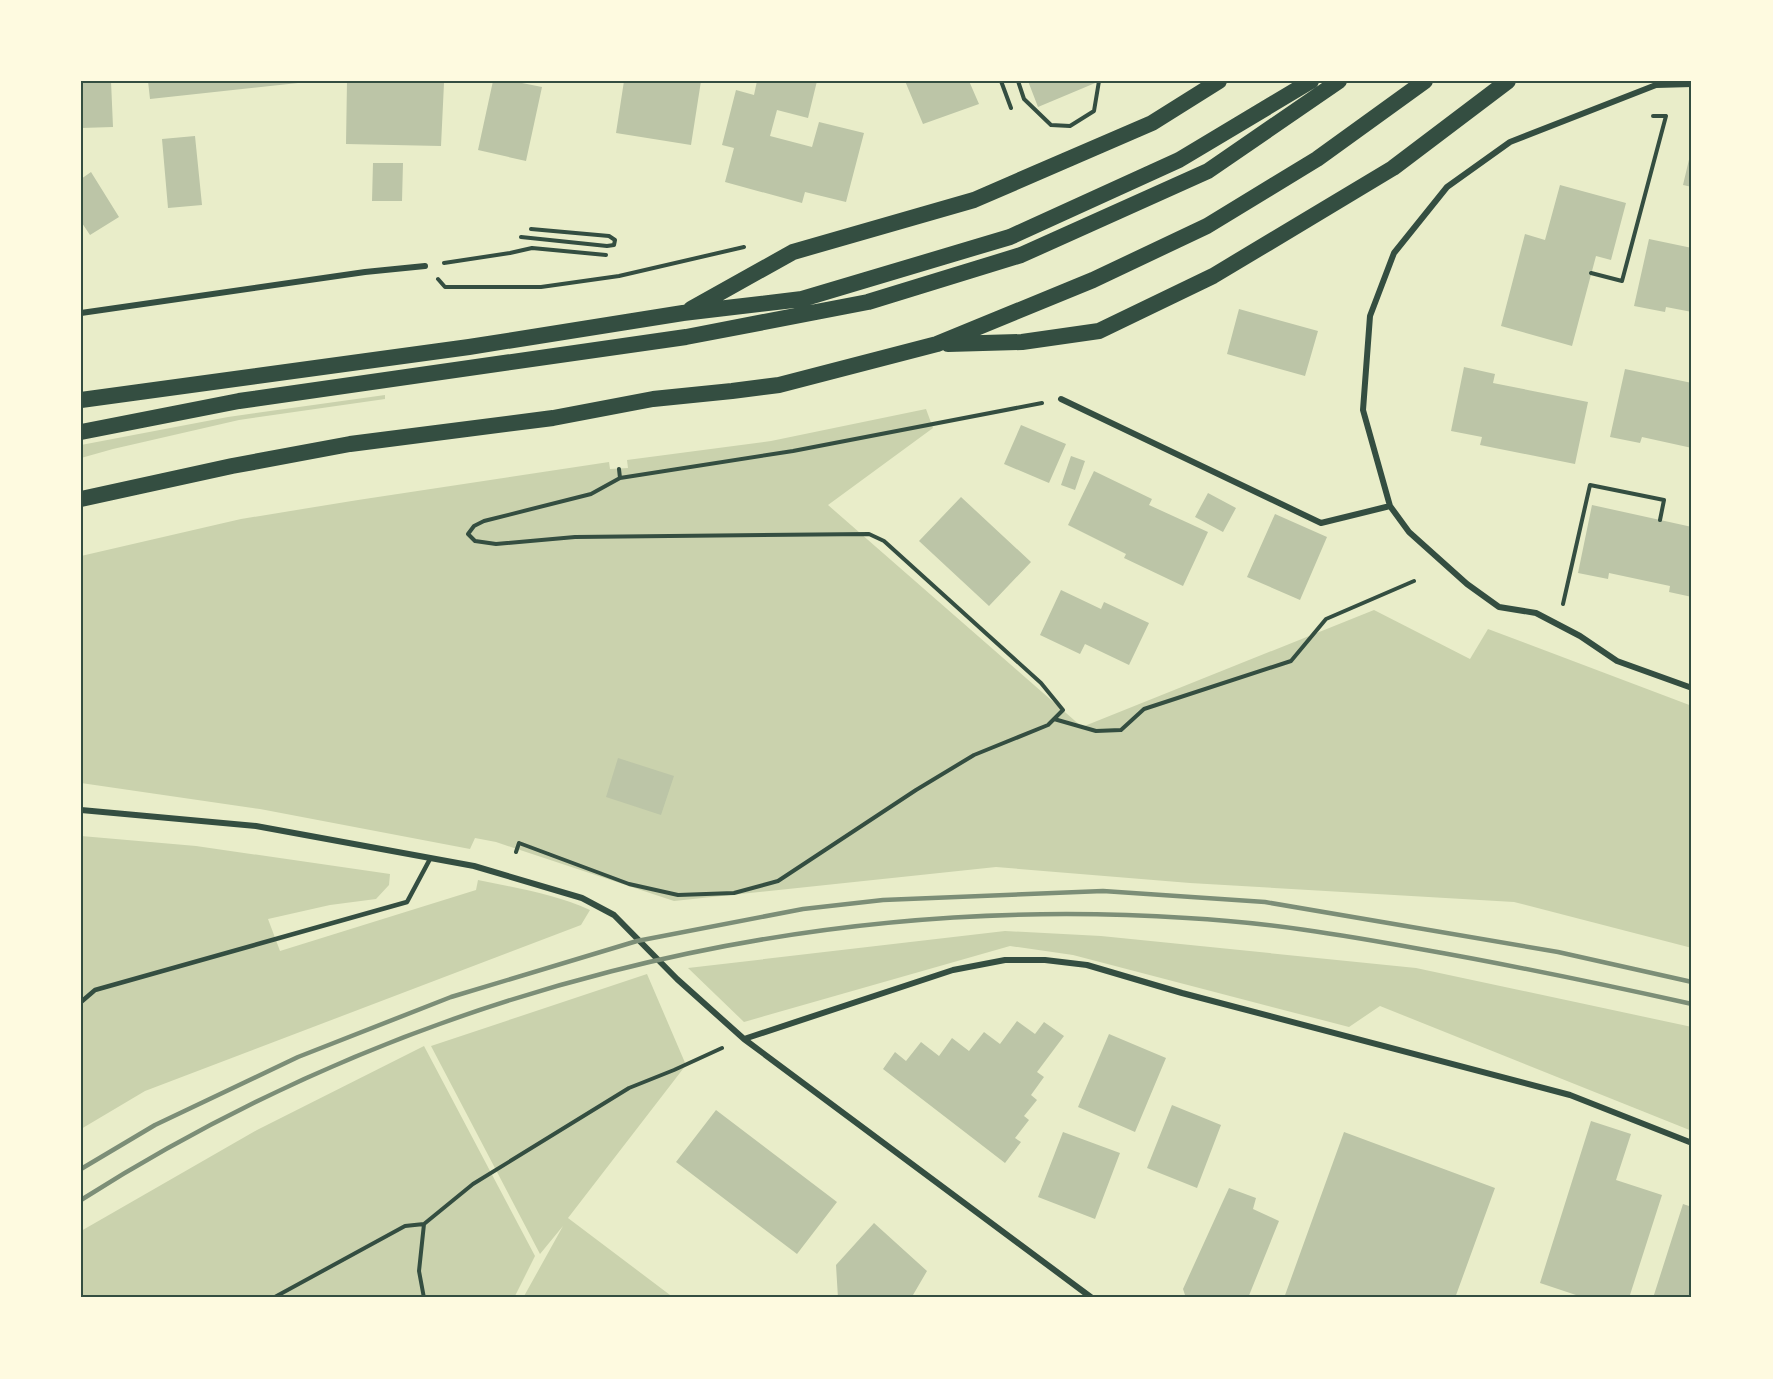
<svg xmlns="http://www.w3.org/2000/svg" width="1773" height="1379" font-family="'Noto Sans',sans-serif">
  <rect width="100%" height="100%" fill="#e9edc9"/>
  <path fill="#cad2ad" d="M 385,395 L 385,399 L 239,420 L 113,449 L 81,458 L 81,445 L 228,417 Z
    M 926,409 L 933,428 L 828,505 L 1082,727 L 1374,610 L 1470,659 L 1488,629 L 1692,706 L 1692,948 L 1514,902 L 1190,883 L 996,867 L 674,901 L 496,842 L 475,838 L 470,849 L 260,809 L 81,783 L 81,556 L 241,519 L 358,500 L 609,462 L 610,469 L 628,468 L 627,460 L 771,441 Z
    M 81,836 L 196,846 L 390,874 L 389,885 L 376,899 L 330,905 L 268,919 L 280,951 L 476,890 L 478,880 C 516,888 555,894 590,910 L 581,925 L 145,1091 L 81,1129 Z
    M 1005,931 L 1101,936 L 1416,968 L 1692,1027 L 1692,1131 L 1380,1006 L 1349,1027 L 1073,955 L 1010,946 L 744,1022 L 688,968 Z
    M 647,974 L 686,1065 L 568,1218 L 674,1298 L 523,1298 L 563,1226 L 540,1254 L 431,1046 Z
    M 424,1046 L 535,1256 L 514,1298 L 81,1298 L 81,1231 L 257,1130 Z"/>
  <path fill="#bcc5a7" d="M 81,81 L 111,81 L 113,127 L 81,128 Z
    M 148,81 L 298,81 L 298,83 L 150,99 Z
    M 347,81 L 444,83 L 441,146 L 346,144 Z
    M 493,81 L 512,81 L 542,87 L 526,161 L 478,150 Z
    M 624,81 L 701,81 L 691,145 L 616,133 Z
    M 757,81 L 817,81 L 808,118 L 777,110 L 770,136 L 812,147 L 819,122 L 864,133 L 846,202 L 805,192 L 802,203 L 725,182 L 734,148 L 722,145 L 736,90 L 754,95 Z
    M 905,81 L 969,81 L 979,104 L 923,124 Z
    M 1028,81 L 1100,81 L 1038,107 Z
    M 195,136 L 202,205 L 168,208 L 162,139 Z
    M 1691,151 L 1692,151 L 1692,187 L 1683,185 Z
    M 373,163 L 403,163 L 402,201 L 372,201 Z
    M 91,172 L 119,217 L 90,235 L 82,223 L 81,224 L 81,179 Z
    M 1560,185 L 1626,203 L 1611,260 L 1596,256 L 1572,346 L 1501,326 L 1525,234 L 1545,240 Z
    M 1649,239 L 1692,248 L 1692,312 L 1666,307 L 1665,312 L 1634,306 Z
    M 1239,309 L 1318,331 L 1305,376 L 1227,354 Z
    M 1464,367 L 1495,374 L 1493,383 L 1588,402 L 1575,464 L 1480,445 L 1482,437 L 1451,431 Z
    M 1625,369 L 1692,383 L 1692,448 L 1642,437 L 1640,443 L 1610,437 Z
    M 1021,425 L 1066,444 L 1049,483 L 1004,464 Z
    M 1071,456 L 1085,461 L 1075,490 L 1061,485 Z
    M 1094,471 L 1152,499 L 1149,505 L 1208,532 L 1183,586 L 1124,558 L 1126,554 L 1068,525 Z
    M 1208,493 L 1236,508 L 1223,532 L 1195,517 Z
    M 961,497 L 1031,562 L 989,606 L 919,541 Z
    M 1592,505 L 1692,527 L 1692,597 L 1669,592 L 1670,586 L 1609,573 L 1608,579 L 1578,573 Z
    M 1275,514 L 1327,537 L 1300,600 L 1247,577 Z
    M 1061,590 L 1101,609 L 1104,602 L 1149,623 L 1129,665 L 1085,644 L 1080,654 L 1040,635 Z
    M 618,758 L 674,776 L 661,815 L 606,797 Z
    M 1017,1021 L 1035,1034 L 1044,1022 L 1064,1036 L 1037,1072 L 1044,1077 L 1031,1095 L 1037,1100 L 1024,1116 L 1029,1120 L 1015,1138 L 1021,1142 L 1005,1163 L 883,1069 L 895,1052 L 906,1061 L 921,1042 L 939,1056 L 952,1038 L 969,1051 L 984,1032 L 1000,1044 Z
    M 1109,1034 L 1166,1058 L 1135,1132 L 1078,1107 Z
    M 1172,1105 L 1221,1125 L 1197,1188 L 1147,1168 Z
    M 716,1110 L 837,1202 L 797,1254 L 676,1162 Z
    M 1591,1121 L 1631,1134 L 1616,1180 L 1662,1195 L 1629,1298 L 1578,1298 L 1579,1296 L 1540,1283 Z
    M 1063,1132 L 1120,1153 L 1095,1219 L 1038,1197 Z
    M 1344,1132 L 1495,1188 L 1455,1298 L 1284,1298 Z
    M 1229,1188 L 1256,1198 L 1253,1209 L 1279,1221 L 1248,1298 L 1186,1298 L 1183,1289 Z
    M 1683,1204 L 1692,1207 L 1692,1298 L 1653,1298 Z
    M 874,1223 L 927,1271 L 913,1295 L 915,1298 L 838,1298 L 836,1265 Z"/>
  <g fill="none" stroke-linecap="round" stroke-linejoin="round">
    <path stroke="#344e41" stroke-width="4" d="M 1001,81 L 1011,108
      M 1018,81 L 1024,99 L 1051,125 L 1070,126 L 1094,111 L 1099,81
      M 521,237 L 607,246 L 614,245 L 615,240 L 609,236 L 531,229
      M 444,263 L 510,253 L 532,248 L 606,255
      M 1591,273 L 1622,281 L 1666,116 L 1653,116
      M 438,279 L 445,287 L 541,287 L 619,276 L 744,247
      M 1691,383 L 1692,379
      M 619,469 L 620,478
      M 1563,604 L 1590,485 L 1664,500 L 1660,520
      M 1054,719 L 1096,731 L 1121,730 L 1144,709 L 1291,661 L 1326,619 L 1414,581
      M 516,852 L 519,843 L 629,884 L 678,895 L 734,893 L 778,881 L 916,790 L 974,755 L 1048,725 L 1063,710 L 1041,683 L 884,541 L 869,534 L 575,537 L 496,544 L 475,541 L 468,534 L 474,526 L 484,521 L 591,494 L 620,478 L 793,451 L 1042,403
      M 273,1298 L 405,1226 L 424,1224
      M 424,1298 L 419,1271 L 424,1224 L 473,1184 L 629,1088 L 674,1070 L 722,1048"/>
    <path stroke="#344e41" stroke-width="4.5" d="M 81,1002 L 95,990 L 407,902 L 430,859"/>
    <path stroke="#344e41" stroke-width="6" d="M 1661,81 L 1656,85 L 1510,142 L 1447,187 L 1394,253 L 1370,316 L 1363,410 L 1390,506 L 1409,532 L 1467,584 L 1499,607 L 1536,613 L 1580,636 L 1617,661 L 1692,688
      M 1656,85 L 1692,84
      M 81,313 L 365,272 L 425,266
      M 1061,399 L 1321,523 L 1390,506
      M 81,810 L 256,826 L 474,866 L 582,898 L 614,915 L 677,979 L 744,1039 L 1092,1298
      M 744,1039 L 953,970 L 1005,960 L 1045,960 L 1087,965 L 1182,993 L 1570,1095 L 1692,1143"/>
    <path stroke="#344e41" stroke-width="16" d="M 691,309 L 793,252 L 974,200 L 1152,123 L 1219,81
      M 948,344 L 1022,342 L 1099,331 L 1213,276 L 1393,168 L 1508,81
      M 81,400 L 469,347 L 683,313 L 802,299 L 1010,237 L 1179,160 L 1311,81
      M 81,432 L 239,401 L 686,337 L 868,302 L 1021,255 L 1208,171 L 1339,81
      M 81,499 L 232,466 L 350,444 L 553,418 L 653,399 L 732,391 L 779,385 L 937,344 L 1093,280 L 1207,226 L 1317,159 L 1425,81"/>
    <path stroke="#7c8e77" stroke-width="4.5" d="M 81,1169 L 155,1125 L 298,1057 L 451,997 L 637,941 L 803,909 L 883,900 L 1103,891 L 1265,902 L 1558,952 L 1692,982
      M 81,1200 C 410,991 798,893 1187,918 C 1265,922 1343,935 1420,949 C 1511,965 1602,984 1692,1004"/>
  </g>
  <rect width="1773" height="1379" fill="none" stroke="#fefae0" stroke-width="165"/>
  <rect x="82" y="82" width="1608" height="1214" fill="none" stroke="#344e41" stroke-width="2"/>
</svg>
